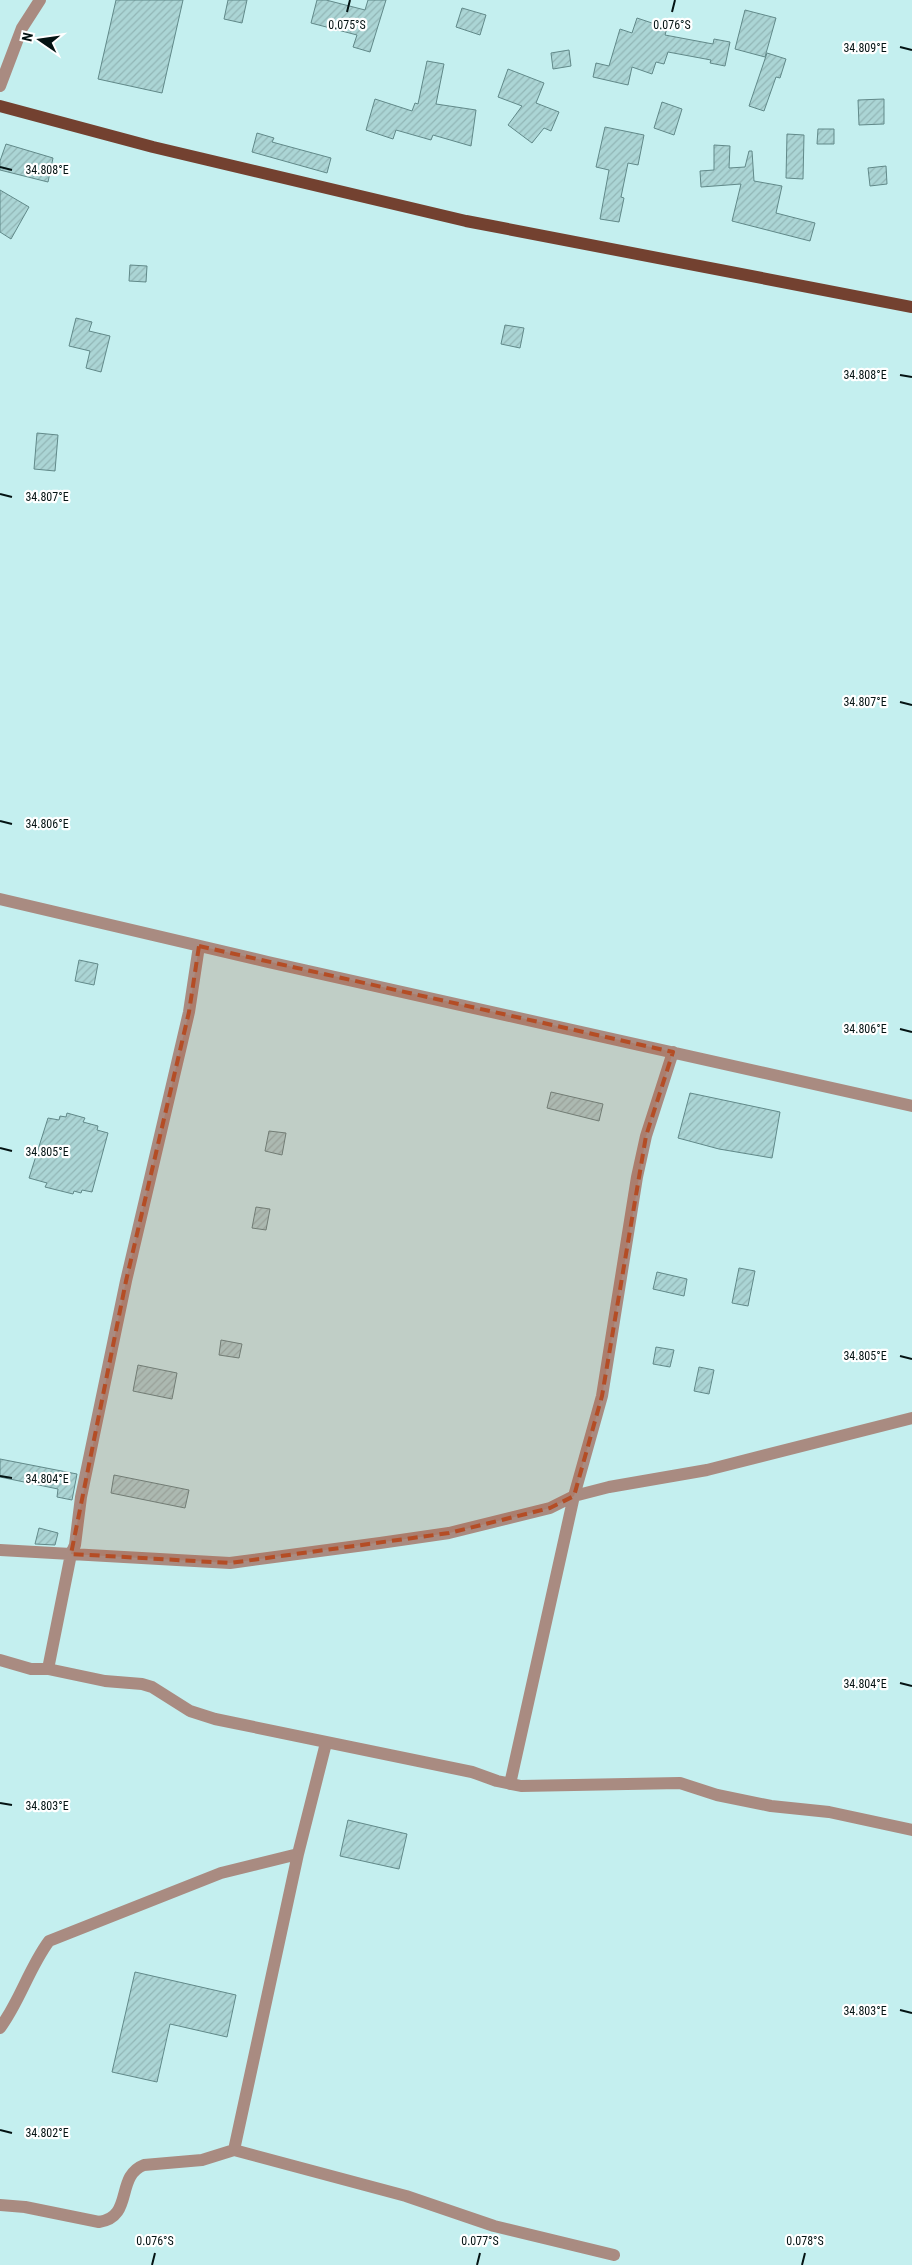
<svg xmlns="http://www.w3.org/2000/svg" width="912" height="2265" font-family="'Roboto Condensed',sans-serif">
  <defs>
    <pattern id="building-hatch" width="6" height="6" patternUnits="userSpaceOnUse" patternTransform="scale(1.25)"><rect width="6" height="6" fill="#abd5d5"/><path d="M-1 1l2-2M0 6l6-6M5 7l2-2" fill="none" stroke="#92b6b6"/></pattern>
  </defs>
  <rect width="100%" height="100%" fill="#c4efef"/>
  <path fill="url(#building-hatch)" stroke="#618989" d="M 116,0 L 183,0 L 162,93 L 98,79 Z
    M 228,0 L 247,0 L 242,23 L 224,19 Z
    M 317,0 L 326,0 L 365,10 L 368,0 L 386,0 L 370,52 L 353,47 L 357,35 L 311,23 Z
    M 462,8 L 486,15 L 480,35 L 456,27 Z
    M 745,10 L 776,18 L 765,57 L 735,49 Z
    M 637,18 L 667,28 L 665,35 L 713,44 L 714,39 L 730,42 L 725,66 L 710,63 L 711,60 L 668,52 L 664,64 L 656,62 L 652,74 L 632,67 L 628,85 L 593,77 L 596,63 L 609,66 L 620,29 L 632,33 Z
    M 569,50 L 571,66 L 553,69 L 551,53 Z
    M 767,53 L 786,59 L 780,78 L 776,77 L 764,111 L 749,106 Z
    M 427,61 L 444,64 L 436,104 L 476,110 L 471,146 L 433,135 L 431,140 L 396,130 L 393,139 L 366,130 L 375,99 L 412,111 L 415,103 L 418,104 Z
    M 508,69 L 544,83 L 536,103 L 559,112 L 551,131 L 544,128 L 532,143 L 508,125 L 522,106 L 498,97 Z
    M 884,99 L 884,124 L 859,125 L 858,100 Z
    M 662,102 L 682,109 L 674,135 L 654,128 Z
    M 605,127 L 644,135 L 638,165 L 628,163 L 621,197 L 624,198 L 619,222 L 600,219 L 609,170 L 596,167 Z
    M 818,129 L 834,129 L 834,144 L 817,144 Z
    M 257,133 L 274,138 L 272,142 L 331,158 L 327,173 L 252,152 Z
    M 787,134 L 804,135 L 803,179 L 786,178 Z
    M 6,144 L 53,158 L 48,182 L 0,170 L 0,161 Z
    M 714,145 L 730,146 L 729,168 L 745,167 L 749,151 L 752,151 L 754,181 L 782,186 L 776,213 L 815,223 L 810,241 L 732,221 L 741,184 L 701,187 L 700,171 L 714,170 Z
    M 886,166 L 887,184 L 870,186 L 868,168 Z
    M 0,190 L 29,207 L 11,239 L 0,232 Z
    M 130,265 L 147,266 L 146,282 L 129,281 Z
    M 76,318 L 92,322 L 89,331 L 110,336 L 101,372 L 86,368 L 90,351 L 69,346 Z
    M 505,325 L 524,328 L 520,348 L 501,344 Z
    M 37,433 L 58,435 L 55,471 L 34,469 Z
    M 79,960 L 98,964 L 94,985 L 75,981 Z
    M 551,1092 L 603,1104 L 599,1121 L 547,1108 Z
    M 690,1093 L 780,1112 L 772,1158 L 719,1149 L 678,1138 Z
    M 67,1113 L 85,1118 L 83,1122 L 98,1126 L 97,1130 L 108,1133 L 92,1192 L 82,1190 L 81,1193 L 74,1191 L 73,1194 L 45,1187 L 47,1183 L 29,1178 L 48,1118 L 59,1120 L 60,1116 L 66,1117 Z
    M 269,1131 L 286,1133 L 282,1155 L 265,1151 Z
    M 256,1207 L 270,1209 L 266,1230 L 252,1228 Z
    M 739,1268 L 755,1271 L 748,1306 L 732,1303 Z
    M 657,1272 L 687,1279 L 684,1296 L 653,1289 Z
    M 221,1340 L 242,1344 L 239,1358 L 219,1355 Z
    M 656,1347 L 674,1350 L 670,1367 L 653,1364 Z
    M 138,1365 L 177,1373 L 172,1399 L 133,1391 Z
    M 699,1367 L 714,1370 L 709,1394 L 694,1391 Z
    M 0,1459 L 77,1474 L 72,1500 L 57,1497 L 58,1489 L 0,1477 Z
    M 114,1475 L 189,1490 L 185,1508 L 111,1493 Z
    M 39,1528 L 58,1533 L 55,1545 L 35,1544 Z
    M 348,1820 L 407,1834 L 399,1869 L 340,1856 Z
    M 135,1972 L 236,1995 L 227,2037 L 170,2024 L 157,2082 L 112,2072 Z"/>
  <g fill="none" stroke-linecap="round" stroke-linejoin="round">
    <path stroke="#a98b81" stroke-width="12" d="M 0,86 L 22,28 L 40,0
      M 0,899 L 268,962 L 912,1106
      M 0,1550 L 230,1563 L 380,1543 L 449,1533 L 550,1508 L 574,1496 L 609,1487 L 707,1470 L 912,1418
      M 0,1660 L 31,1669 L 48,1669 L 105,1681 L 142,1684 L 152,1687 L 190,1711 L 215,1719 L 472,1772 L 497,1781 L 521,1786 L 680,1783 L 717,1795 L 771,1806 L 829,1812 L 912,1830
      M 48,1669 L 71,1554 L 75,1545 L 81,1497 L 126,1281 L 189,1012 L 199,946
      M 510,1784 L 574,1496 L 602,1396 L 637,1177 L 646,1136 L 673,1052
      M 0,2028 C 20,2001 29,1968 49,1941 L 221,1873 L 298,1854 L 326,1743
      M 234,2150 L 298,1854
      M 0,2205 L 25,2207 L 99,2222 C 134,2217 115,2176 144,2165 L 202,2160 L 234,2150 L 406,2196 L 494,2226 L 614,2255"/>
    <path stroke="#734130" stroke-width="12" d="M 0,106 L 153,147 L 466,221 L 912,307"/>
  </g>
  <path fill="#b44d25" fill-opacity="0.2" stroke="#b44d25" stroke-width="4" stroke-dasharray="10 6" stroke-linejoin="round" d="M 199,946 L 673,1052 L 646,1136 L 602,1396 L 574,1496 L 550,1508 L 449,1533 L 230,1563 L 71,1554 L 126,1281 L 189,1012 Z"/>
  <path fill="none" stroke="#041313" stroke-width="2" d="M 347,12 L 350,0M 672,12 L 675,0M 900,47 L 912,50M 0,167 L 12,170M 900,375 L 912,377M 0,494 L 12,497M 900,702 L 912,705M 0,821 L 12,824M 900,1029 L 912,1032M 0,1148 L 12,1151M 900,1356 L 912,1359M 0,1476 L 12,1478M 900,1683 L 912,1686M 0,1803 L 12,1805M 900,2010 L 912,2013M 0,2130 L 12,2133M 152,2265 L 155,2253M 477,2265 L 480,2253M 802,2265 L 805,2253"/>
  <g font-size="12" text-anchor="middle" fill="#041313" stroke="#fff" stroke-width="4.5" stroke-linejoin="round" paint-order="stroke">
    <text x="347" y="29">0.075°S</text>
    <text x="672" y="29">0.076°S</text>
    <text x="865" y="52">34.809°E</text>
    <text x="47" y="174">34.808°E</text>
    <text x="865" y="379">34.808°E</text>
    <text x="47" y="501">34.807°E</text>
    <text x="865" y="706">34.807°E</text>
    <text x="47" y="828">34.806°E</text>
    <text x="865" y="1033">34.806°E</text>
    <text x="47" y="1156">34.805°E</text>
    <text x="865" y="1360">34.805°E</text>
    <text x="47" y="1483">34.804°E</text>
    <text x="865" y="1688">34.804°E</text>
    <text x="47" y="1810">34.803°E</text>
    <text x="865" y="2015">34.803°E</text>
    <text x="47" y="2137">34.802°E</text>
    <text x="155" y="2245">0.076°S</text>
    <text x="480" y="2245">0.077°S</text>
    <text x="805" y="2245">0.078°S</text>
  </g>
  <g transform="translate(40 40) rotate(283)" stroke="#ffffff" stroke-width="4" paint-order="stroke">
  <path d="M0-4L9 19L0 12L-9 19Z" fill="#041313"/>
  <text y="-8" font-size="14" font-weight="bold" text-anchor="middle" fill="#041313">N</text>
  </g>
</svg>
